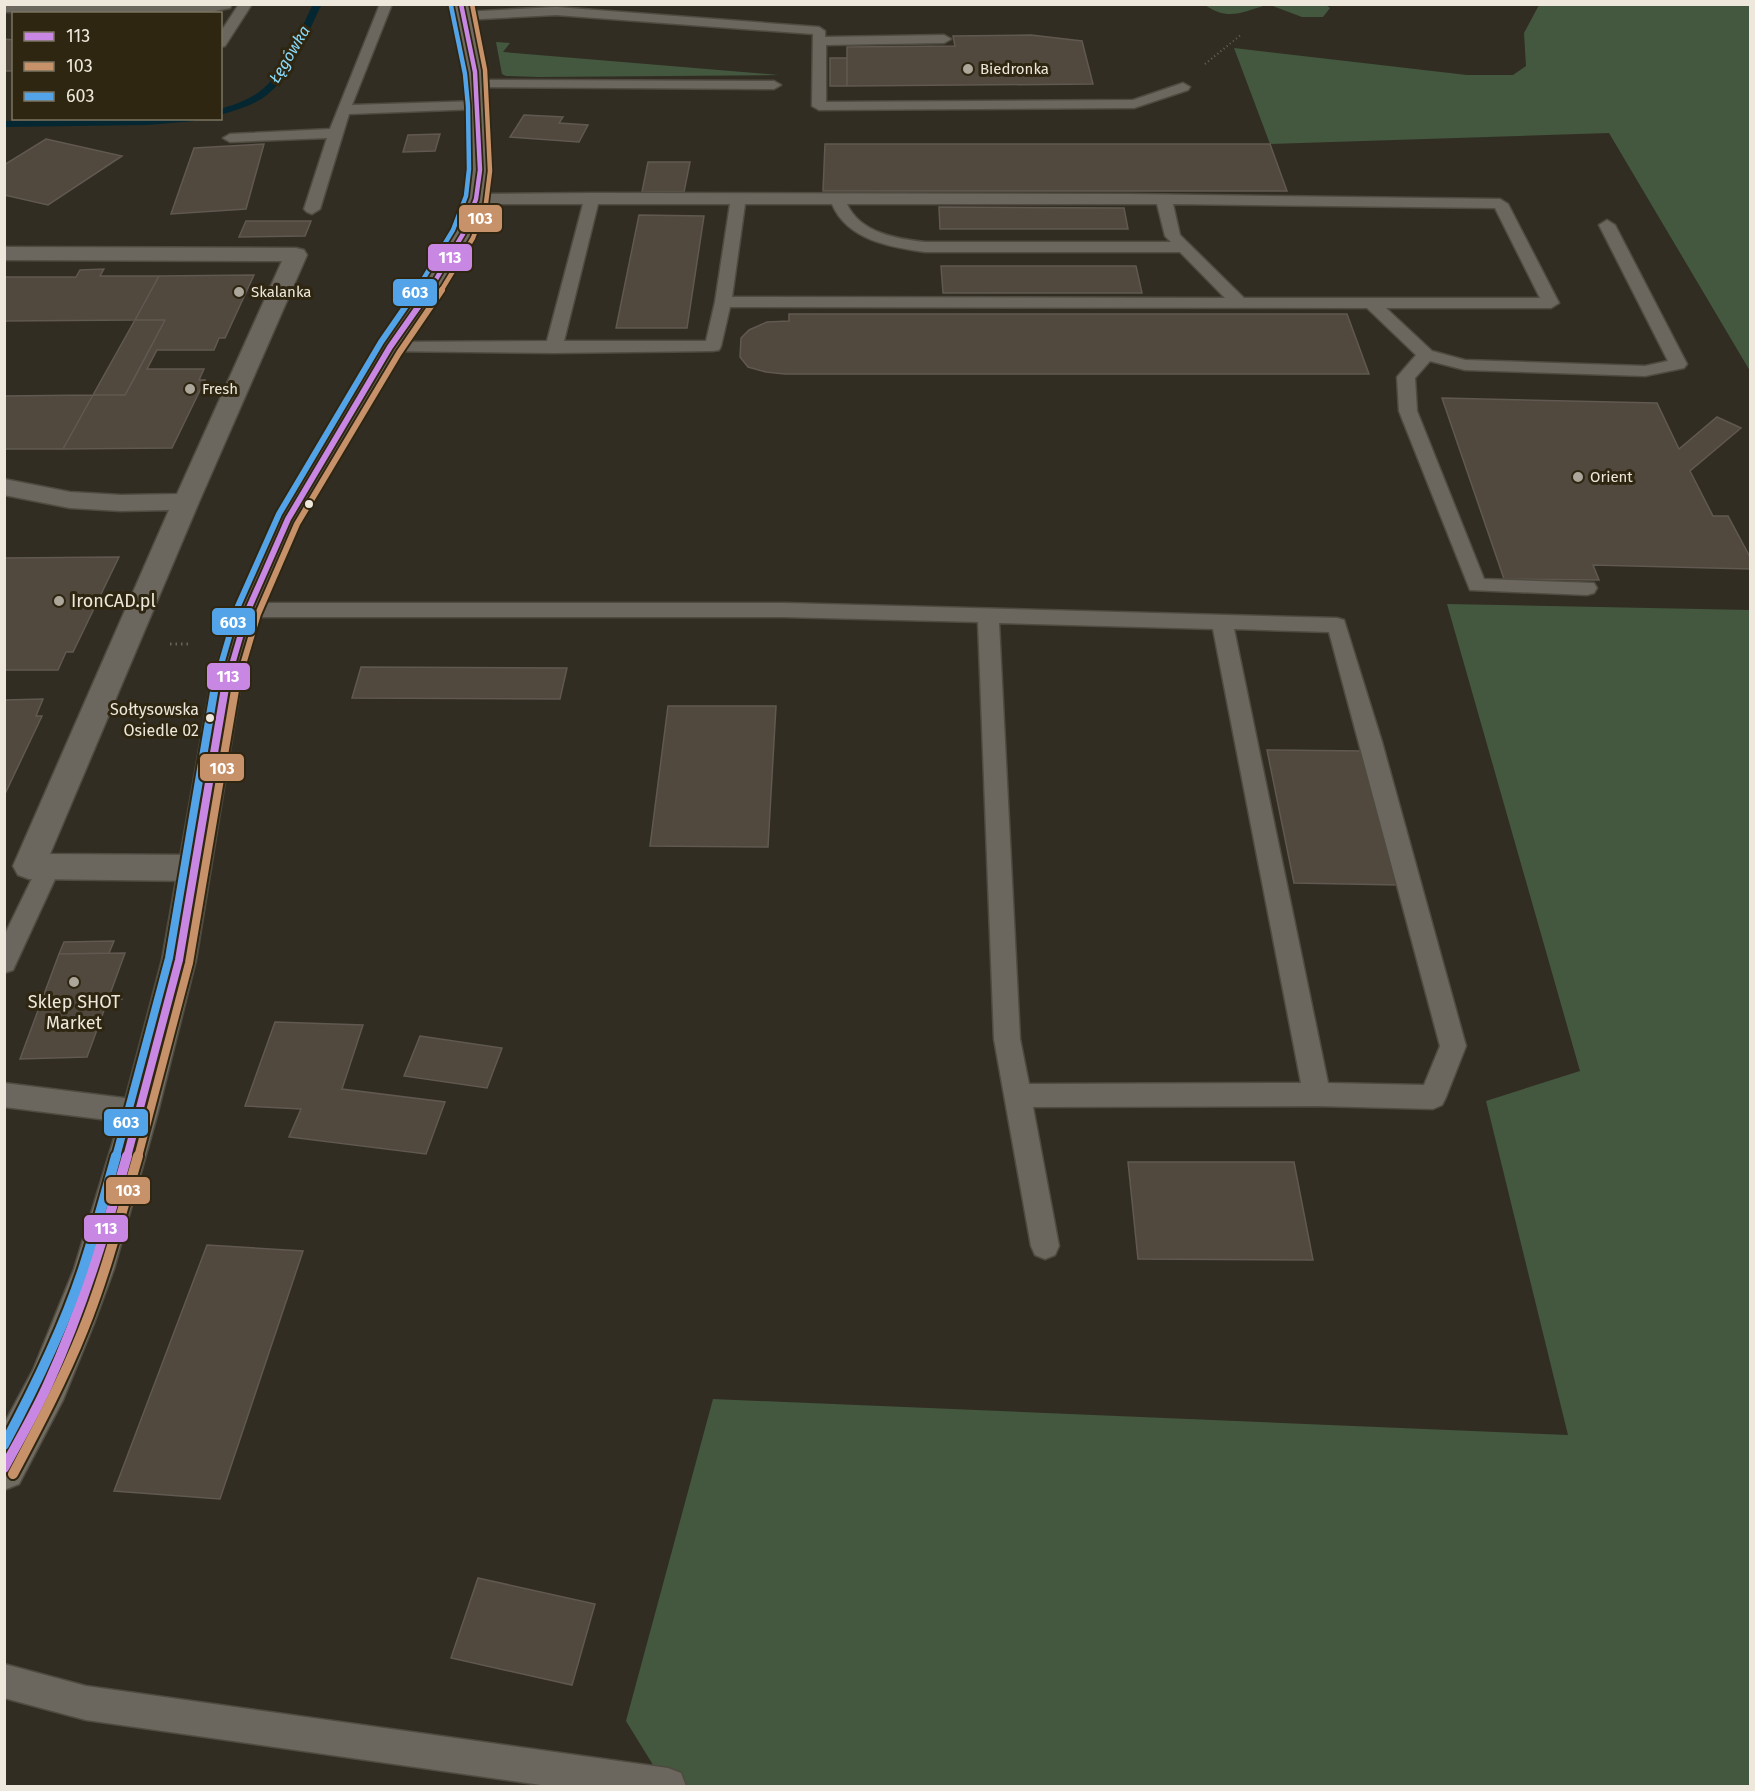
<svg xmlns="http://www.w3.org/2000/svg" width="1755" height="1791" font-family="'Fira Sans',sans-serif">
  <rect width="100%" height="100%" fill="#322d22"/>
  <path fill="#43583f" d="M 1205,5 L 1267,5 C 1243,11 1229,22 1205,5 Z
    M 1270,5 L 1326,5 L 1330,8 L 1323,17 L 1302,17 Z
    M 1539,5 L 1750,5 L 1750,371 L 1609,133 L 1270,144 L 1234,48 L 1467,75 L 1513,75 L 1526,66 L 1524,33 Z
    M 496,42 L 510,43 L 503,52 L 779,75 L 539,77 L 506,76 L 502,74 Z
    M 1447,604 L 1750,610 L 1750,1786 L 666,1786 L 626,1721 L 713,1399 L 1568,1435 L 1486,1101 L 1580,1071 Z"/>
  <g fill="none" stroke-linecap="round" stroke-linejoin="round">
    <path fill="#042731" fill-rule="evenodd" d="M 313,4 L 322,4 C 307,33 294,73 268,94 C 255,105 237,110 220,115 L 220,109 C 234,105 248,100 259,92 C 285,73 299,32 313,4 Z
      M 198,118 L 194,121 L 148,125 L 4,127 L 4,121 Z"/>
  </g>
  <path fill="#51483e" stroke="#605951" stroke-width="1.5" d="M 1031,35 L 1082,41 L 1093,84 L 847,86 L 847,47 L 955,46 L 953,36 Z
    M 4,39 L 14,40 L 14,71 L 4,71 Z
    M 830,58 L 847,58 L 847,86 L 830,86 Z
    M 524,115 L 563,117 L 559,123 L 588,125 L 579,142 L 510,137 Z
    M 440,134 L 435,151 L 403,152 L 408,135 Z
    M 46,139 L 122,156 L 48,205 L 4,195 L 4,165 Z
    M 264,144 L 246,209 L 171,214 L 194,148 Z
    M 825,144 L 1270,144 L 1287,191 L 823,191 Z
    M 648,162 L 690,162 L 684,192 L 642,192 Z
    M 939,207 L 1124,208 L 1128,229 L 940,229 Z
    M 639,215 L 704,216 L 687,328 L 616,328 Z
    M 246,221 L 311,221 L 305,236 L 239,237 Z
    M 941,266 L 1136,266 L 1142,293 L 943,293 Z
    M 104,269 L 100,276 L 159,276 L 135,320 L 4,321 L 4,277 L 76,277 L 80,270 Z
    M 254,275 L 225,338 L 219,338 L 214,350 L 157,350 L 147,369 L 204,369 L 199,380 L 205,380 L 172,448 L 63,449 L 93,395 L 125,395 L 134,379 L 165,320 L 135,320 L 159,276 Z
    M 789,314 L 1347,314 L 1369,374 L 785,374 L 766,372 L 748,367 L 740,357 L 741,338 L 749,330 L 767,322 L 789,321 Z
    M 135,320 L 165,320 L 125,395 L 93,395 Z
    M 93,395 L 63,449 L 4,449 L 4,396 Z
    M 1442,398 L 1657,403 L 1679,449 L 1717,417 L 1741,428 L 1690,471 L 1713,516 L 1728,516 L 1750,557 L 1750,569 L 1593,565 L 1599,580 L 1504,579 Z
    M 119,557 L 73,652 L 66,652 L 58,670 L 4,670 L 4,558 Z
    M 361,667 L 567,668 L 560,699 L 352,698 Z
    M 43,699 L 36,716 L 42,716 L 4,796 L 4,700 Z
    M 668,706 L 776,706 L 768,847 L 650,846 Z
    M 1267,750 L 1366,751 L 1400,885 L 1294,883 Z
    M 114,941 L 109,953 L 59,954 L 64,942 Z
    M 125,953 L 87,1057 L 20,1059 L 59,954 Z
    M 275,1022 L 363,1025 L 342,1089 L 445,1102 L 426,1154 L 289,1137 L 301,1109 L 245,1106 Z
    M 420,1036 L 502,1048 L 487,1088 L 404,1076 Z
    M 1128,1162 L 1294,1162 L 1313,1260 L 1138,1259 Z
    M 207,1245 L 303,1251 L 220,1499 L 114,1491 Z
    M 478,1578 L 595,1604 L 572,1685 L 451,1658 Z"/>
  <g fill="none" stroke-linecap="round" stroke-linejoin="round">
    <g stroke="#4f4b41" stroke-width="3">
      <path id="lane" d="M 239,4 L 252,4 L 225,46 L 220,47 L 220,33 Z
        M 380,4 L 392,4 L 352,105 L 478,101 L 485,105 L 478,109 L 349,114 L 320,209 L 312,214 L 307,212 L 304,209 L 327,138 L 230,142 L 223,138 L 230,134 L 330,129 Z
        M 556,7 L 819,27 L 825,31 L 825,37 L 944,35 L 951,39 L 944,43 L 826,45 L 826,102 L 1133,100 L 1183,83 L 1190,87 L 1188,90 L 1134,108 L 819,110 L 812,106 L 813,34 L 556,15 L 463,20 L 457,16 L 463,12 Z
        M 476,80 L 774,81 L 781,85 L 774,89 L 471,87 L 469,84 Z
        M 592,193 L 1129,194 L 1500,199 L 1508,204 L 1559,303 L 1551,308 L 1386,308 L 1432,351 L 1465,360 L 1645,366 L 1668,361 L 1599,225 L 1607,220 L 1615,225 L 1687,364 L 1684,368 L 1645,376 L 1465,370 L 1430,361 L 1415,378 L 1417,411 L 1484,579 L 1594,583 L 1597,588 L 1594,593 L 1587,595 L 1470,590 L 1399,411 L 1397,377 L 1416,355 L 1367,308 L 730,307 L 721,346 L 719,350 L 713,351 L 554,353 L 384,351 L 382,347 L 384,343 L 390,342 L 547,341 L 583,204 L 476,204 L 468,199 L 476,194 ZM 598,204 L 730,204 L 715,302 L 706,341 L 564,341 ZM 745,204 L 832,204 C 847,240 890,247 925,252 L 1180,252 L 1225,298 L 732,297 ZM 847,204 L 1157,204 L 1165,236 L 1171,242 L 925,242 C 897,239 860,233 847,204 ZM 1173,204 L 1495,208 L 1540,298 L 1244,298 L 1180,235 Z
        M 248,603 L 784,603 L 1337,618 L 1344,620 L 1382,742 L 1466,1046 L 1446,1097 L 1442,1105 L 1433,1109 L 1317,1106 L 1033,1107 L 1059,1246 L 1055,1255 L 1045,1259 L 1035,1255 L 1031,1246 L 994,1039 L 978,622 L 784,617 L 248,617 L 241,615 L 238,610 L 241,605 ZM 999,623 L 1213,629 L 1301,1083 L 1029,1084 L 1020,1039 ZM 1234,629 L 1329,632 L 1440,1046 L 1424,1085 L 1328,1083 Z
        M 49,857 L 57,860 L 61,866 L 13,970 L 4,973 L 4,936 L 41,860 Z
        M 4,1083 L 140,1100 L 149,1104 L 153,1112 L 149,1120 L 140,1124 L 4,1107 Z
        M 4,1664 L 86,1686 L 668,1768 L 681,1773 L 686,1786 L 548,1786 L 86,1720 L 4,1698 Z"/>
    </g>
    <g stroke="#4f4b41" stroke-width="3">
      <path id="street" d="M 4,4 L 232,4 L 230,8 L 201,14 L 4,12 Z
        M 4,247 L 296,248 L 304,250 L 307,255 L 199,502 L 50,854 L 195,855 L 206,859 L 211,868 L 206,877 L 195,881 L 29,879 L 18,875 L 13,866 L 169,510 L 121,511 L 70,508 L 4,495 L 4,479 L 70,492 L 121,495 L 177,494 L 282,261 L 4,260 Z"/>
    </g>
    <g stroke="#4f4b41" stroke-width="3">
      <path id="secondary" d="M 452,4 L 470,4 L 484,72 L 488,105 L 490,170 L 486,199 L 474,234 L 453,272 L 402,347 L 301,519 L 262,610 L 240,688 L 196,960 L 158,1112 L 114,1269 L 93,1326 L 63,1400 L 19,1484 L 4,1490 L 4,1424 L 33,1370 L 74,1269 L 122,1112 L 162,960 L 210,688 L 234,610 L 275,519 L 378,347 L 431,272 L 452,234 L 466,199 L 470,170 L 468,105 L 466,72 Z"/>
    </g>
    <path stroke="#68645b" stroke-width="2" stroke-dasharray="1 3" stroke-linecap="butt" d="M 1205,64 L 1242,34"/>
    <path stroke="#68645b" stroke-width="3" stroke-dasharray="1.5 4" stroke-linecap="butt" d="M 170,644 L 188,644"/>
    <path stroke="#68645b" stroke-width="4" stroke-dasharray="1.5 4.5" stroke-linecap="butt" d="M 109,998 L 123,998"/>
    <use href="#lane" fill="#6b675e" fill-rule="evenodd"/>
    <use href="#street" fill="#6b675e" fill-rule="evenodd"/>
    <use href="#secondary" fill="#706b61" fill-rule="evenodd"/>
    <g stroke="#2f2611" stroke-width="8">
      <path id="bus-1-far3" d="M 429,291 L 463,234 L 476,199 L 480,170 L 475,72 L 461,4"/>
    </g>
    <g stroke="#2f2611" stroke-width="10">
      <path id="bus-1-far2" d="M 231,668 L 248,610 L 288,519 L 390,347 L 430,290"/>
    </g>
    <g stroke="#2f2611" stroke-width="12">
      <path id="bus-1-far1" d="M 127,1157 L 179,960 L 225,688 L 231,667"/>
    </g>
    <g stroke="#2f2611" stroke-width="14">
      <path id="bus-1" d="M 4,1468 C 19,1440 36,1412 49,1382 C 82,1309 105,1233 127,1156"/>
    </g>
    <g stroke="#2f2611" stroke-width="8">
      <path id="bus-2-far3" d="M 441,291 L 473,238 L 486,203 L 490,171 L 485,70 L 472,4"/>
    </g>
    <g stroke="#2f2611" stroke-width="10">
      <path id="bus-2-far2" d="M 242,668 L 258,614 L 297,524 L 399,353 L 442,290"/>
    </g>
    <g stroke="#2f2611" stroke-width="12">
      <path id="bus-2-far1" d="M 138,1157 L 189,963 L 235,690 L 242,667"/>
    </g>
    <g stroke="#2f2611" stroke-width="14">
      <path id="bus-2" d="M 13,1474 C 38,1427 63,1380 83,1330 C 106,1273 121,1214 138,1156"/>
    </g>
    <g stroke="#2f2611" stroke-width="8">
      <path id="bus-3-far3" d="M 416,291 L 453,230 L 466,196 L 469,169 L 468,106 L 465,74 L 451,6"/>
    </g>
    <g stroke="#2f2611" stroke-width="10">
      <path id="bus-3-far2" d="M 220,668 L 238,606 L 279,514 L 381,342 L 417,290"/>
    </g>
    <g stroke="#2f2611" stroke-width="12">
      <path id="bus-3-far1" d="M 116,1157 L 169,958 L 215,686 L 221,667"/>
    </g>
    <g stroke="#2f2611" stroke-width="14">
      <path id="bus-3" d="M 4,1445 C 35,1387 64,1328 84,1266 C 96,1229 106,1192 116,1156"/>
    </g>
    <use href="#bus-1-far3" stroke="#c787e3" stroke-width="4.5"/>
    <use href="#bus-1-far2" stroke="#c787e3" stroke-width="6"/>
    <use href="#bus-1-far1" stroke="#c787e3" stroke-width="8"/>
    <use href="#bus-1" stroke="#c787e3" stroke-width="10"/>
    <use href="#bus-2-far3" stroke="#c7916a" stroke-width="4.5"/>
    <use href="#bus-2-far2" stroke="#c7916a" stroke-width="6"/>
    <use href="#bus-2-far1" stroke="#c7916a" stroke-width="8"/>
    <use href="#bus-2" stroke="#c7916a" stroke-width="10"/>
    <use href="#bus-3-far3" stroke="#53a3e8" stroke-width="4.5"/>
    <use href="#bus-3-far2" stroke="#53a3e8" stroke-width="6"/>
    <use href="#bus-3-far1" stroke="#53a3e8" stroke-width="8"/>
    <use href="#bus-3" stroke="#53a3e8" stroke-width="10"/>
  </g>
  <g fill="#aca79a" stroke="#2f2611" stroke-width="2">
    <circle cx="968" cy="69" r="6"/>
    <circle cx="239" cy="292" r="6"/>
    <circle cx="190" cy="389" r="6"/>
    <circle cx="1578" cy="477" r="6"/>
    <circle cx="59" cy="601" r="6"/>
    <circle cx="74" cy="982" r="6"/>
  </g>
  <g fill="#ede8db" stroke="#2f2611" stroke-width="2">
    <circle cx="309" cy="504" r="5"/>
    <circle cx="210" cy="718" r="5"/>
  </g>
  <g text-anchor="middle" stroke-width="6" stroke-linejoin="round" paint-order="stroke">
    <g font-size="15" fill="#ede8db" stroke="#2f2611" text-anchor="start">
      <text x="980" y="74">Biedronka</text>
      <text x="251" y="297">Skalanka</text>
      <text x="202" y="394">Fresh</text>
      <text x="1590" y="482">Orient</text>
    </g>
    <g font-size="16" font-style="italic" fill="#88d9f9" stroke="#2f2611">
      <text transform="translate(289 54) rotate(-59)" y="6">Łęgówka</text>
    </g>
    <g font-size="16" fill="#ede8db" stroke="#2f2611" text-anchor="end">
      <text x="199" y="715">Sołtysowska<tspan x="199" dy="21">Osiedle 02</tspan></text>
    </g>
    <g font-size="18" fill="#ede8db" stroke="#2f2611" text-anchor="start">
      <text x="71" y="607">IronCAD.pl</text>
      <text x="74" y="1008" text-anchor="middle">Sklep SHOT<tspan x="74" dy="21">Market</tspan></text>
    </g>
  </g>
  <g stroke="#2f2611" stroke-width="2">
    <rect x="458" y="204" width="45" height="29" rx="6" fill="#c7916a"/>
    <rect x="427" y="243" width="46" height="29" rx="6" fill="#c787e3"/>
    <rect x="392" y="278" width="46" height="29" rx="6" fill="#53a3e8"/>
    <rect x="211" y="607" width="45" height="29" rx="6" fill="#53a3e8"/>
    <rect x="206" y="662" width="45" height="29" rx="6" fill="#c787e3"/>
    <rect x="199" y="753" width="46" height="29" rx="6" fill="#c7916a"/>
    <rect x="103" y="1108" width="46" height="29" rx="6" fill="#53a3e8"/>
    <rect x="105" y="1176" width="46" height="29" rx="6" fill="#c7916a"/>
    <rect x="83" y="1214" width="46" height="29" rx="6" fill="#c787e3"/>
  </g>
  <g font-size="16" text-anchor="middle" font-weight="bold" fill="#fff">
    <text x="480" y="224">103</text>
    <text x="450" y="263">113</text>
    <text x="415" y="298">603</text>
    <text x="233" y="628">603</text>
    <text x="228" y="682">113</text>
    <text x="222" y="774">103</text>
    <text x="126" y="1128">603</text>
    <text x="128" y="1196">103</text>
    <text x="106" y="1234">113</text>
  </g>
  <rect width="1755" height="1791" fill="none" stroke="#ede8db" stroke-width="12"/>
  <rect x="12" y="12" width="210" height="108" fill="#2f2611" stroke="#7b7462" stroke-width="1.5"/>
  <rect x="24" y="32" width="30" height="9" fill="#c787e3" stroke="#7b7462" stroke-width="1.5"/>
  <text x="66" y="42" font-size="18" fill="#ede8db">113</text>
  <rect x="24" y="62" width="30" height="9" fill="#c7916a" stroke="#7b7462" stroke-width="1.5"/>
  <text x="66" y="72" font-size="18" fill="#ede8db">103</text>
  <rect x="24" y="92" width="30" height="9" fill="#53a3e8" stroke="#7b7462" stroke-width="1.5"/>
  <text x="66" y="102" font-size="18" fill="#ede8db">603</text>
</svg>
